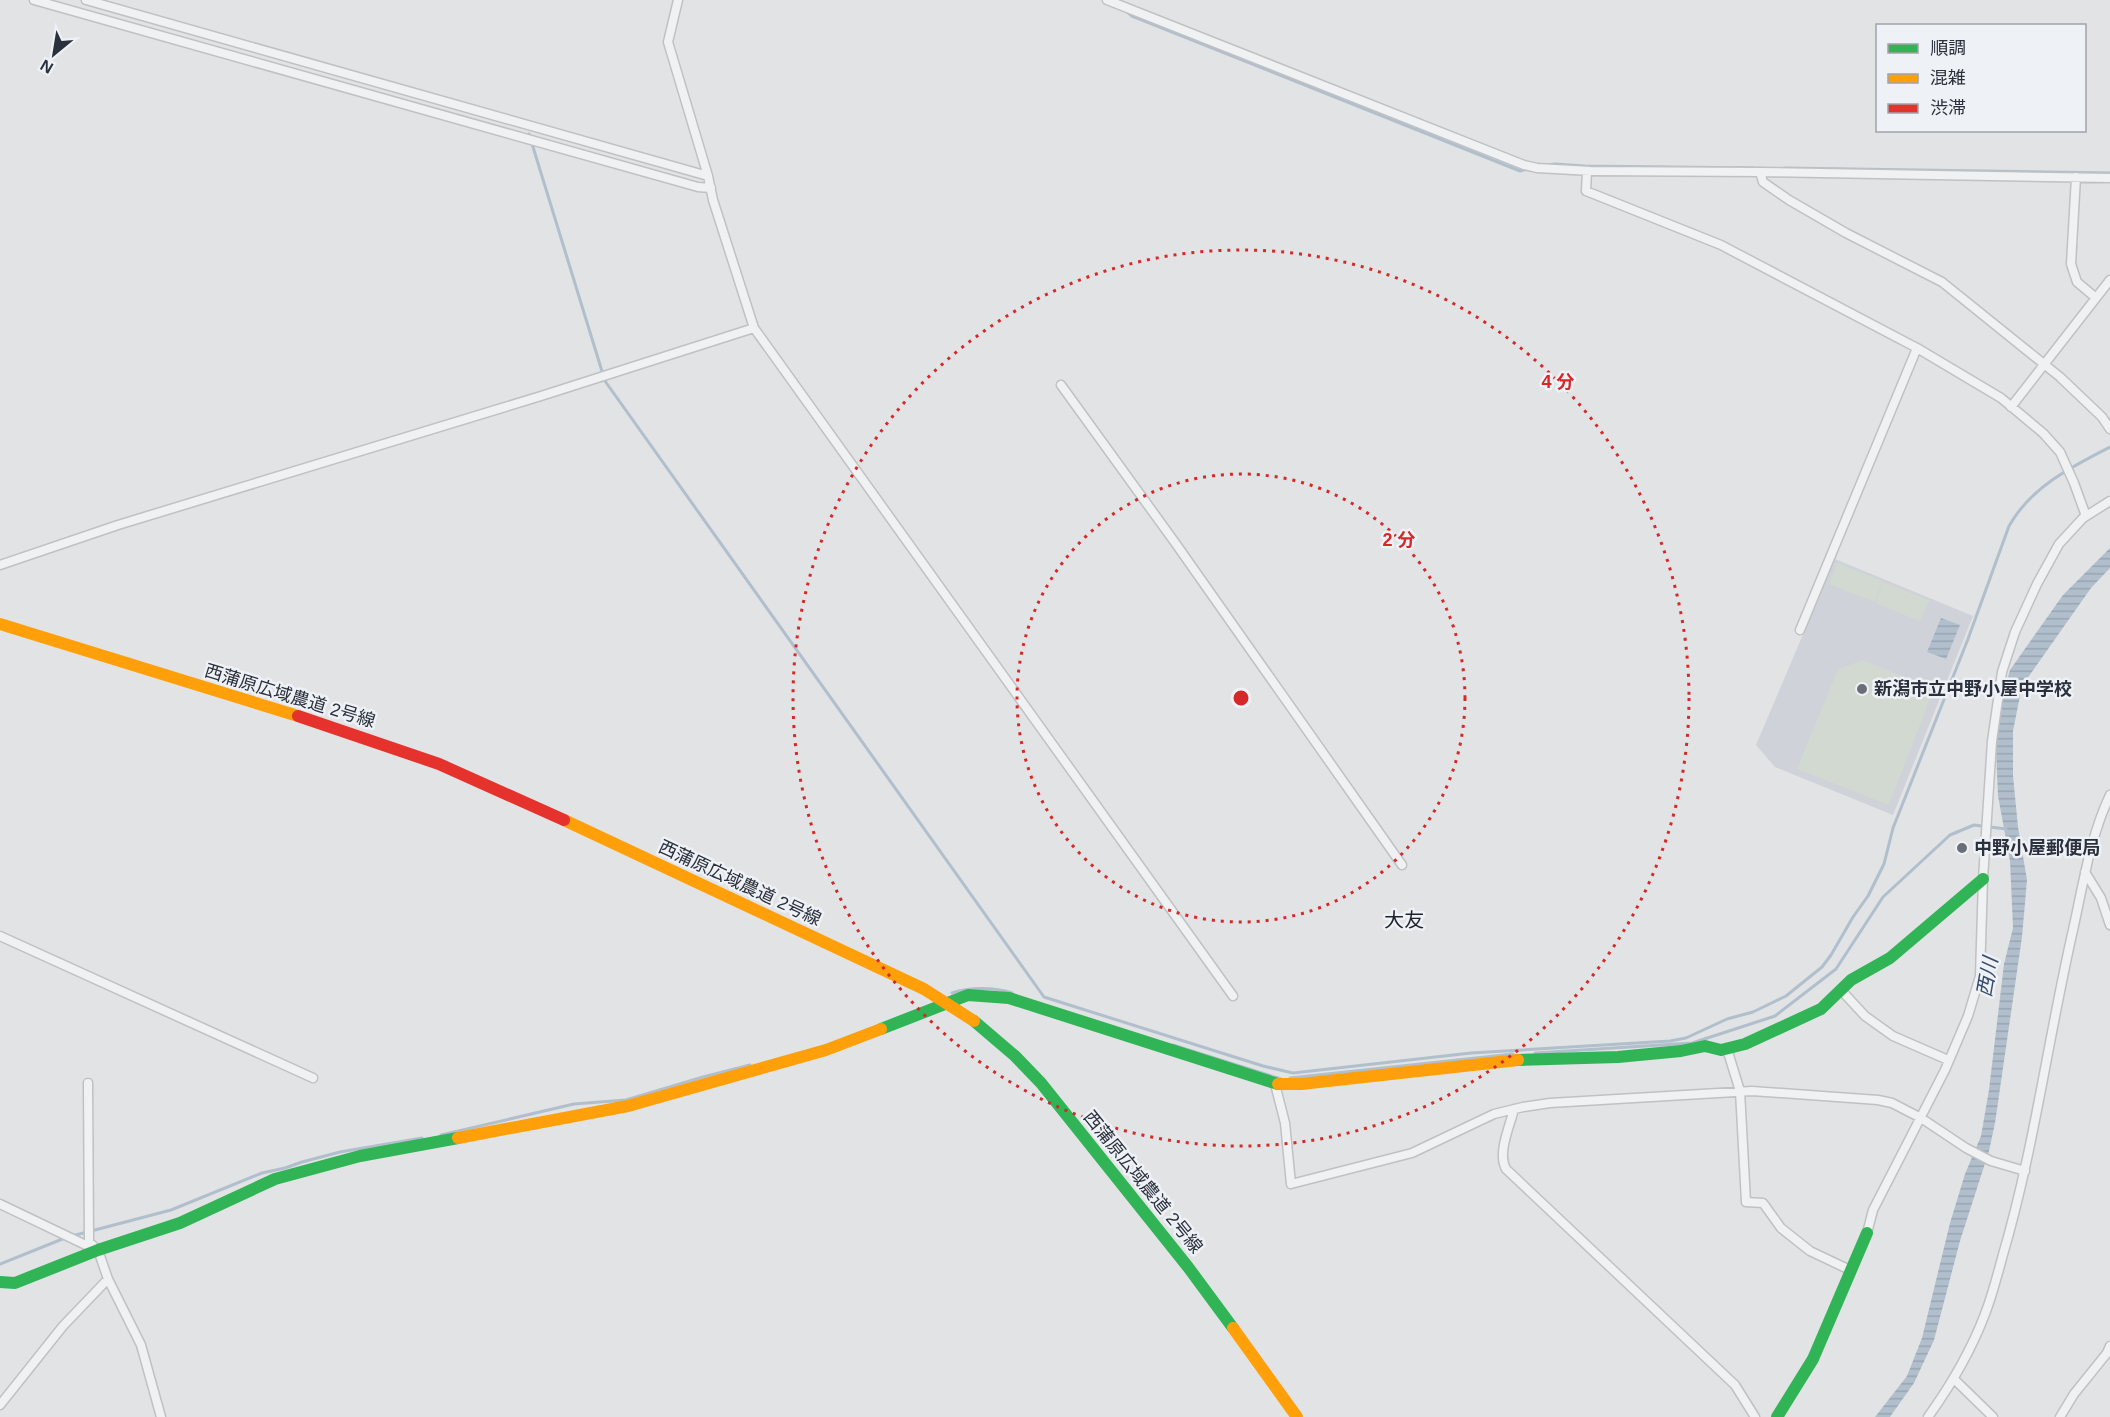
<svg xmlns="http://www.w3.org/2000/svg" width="2110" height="1417" font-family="Arial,'Noto Sans JP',sans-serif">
  <defs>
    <pattern id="water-rules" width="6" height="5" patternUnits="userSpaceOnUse" patternTransform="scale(1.5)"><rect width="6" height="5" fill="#b1bfcd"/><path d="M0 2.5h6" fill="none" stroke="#98a4b1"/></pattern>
  </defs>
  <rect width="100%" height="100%" fill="#e1e3e5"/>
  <path fill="#cfd2d8" d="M 1835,559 L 1973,616 L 1893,815 L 1775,767 L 1756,745 Z"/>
  <path fill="#d1d9d1" d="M 1837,563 L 1883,581 L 1874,602 L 1829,584 Z
    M 1883,582 L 1929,600 L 1920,621 L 1875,603 Z
    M 1863,660 L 1934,689 L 1889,805 L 1797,769 L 1838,669 Z"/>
  <path fill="url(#water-rules)" d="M 2110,548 L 2110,568 L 2091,588 L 2022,686 L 2013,731 L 2013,776 L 2018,827 L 2027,880 L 2022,937 L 1995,1123 L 1989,1151 L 1960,1241 L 1934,1340 L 1914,1383 L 1892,1414 L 1890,1417 L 1875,1417 L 1907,1376 L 1922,1338 L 1950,1223 L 1965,1174 L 1981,1136 L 1989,1090 L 2004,964 L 2013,928 L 2010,861 L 1998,796 L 1996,749 L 2002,697 L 2010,670 L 2063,595 Z
    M 1941,618 L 1960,625 L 1946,659 L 1927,652 Z"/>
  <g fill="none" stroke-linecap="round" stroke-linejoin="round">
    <path stroke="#b1bfcd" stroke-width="3" d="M 1125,10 L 1132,16 L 1520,171 L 1527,169
      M 529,134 L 605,381 L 1044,997 L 1263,1066 L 1293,1073 L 1471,1053 L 1670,1041 L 1686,1038 L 1727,1019 L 1753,1012 L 1786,996 L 1822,967 L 1831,955 L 1853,917 L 1868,896 L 1884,864 L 1893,828 L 1968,639 L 2009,526 C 2031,487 2071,467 2110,447
      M 1548,165 L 1555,164 L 1585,166 L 1754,168
      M 1785,168 L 2110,173
      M 952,993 C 969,987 995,987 1012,993
      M 1173,1045 L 1281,1079
      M 1535,1053 L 1692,1043 L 1775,1016 L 1836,969 L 1883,897 L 1950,835 L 1974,825 L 2006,829
      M 1290,1078 L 1513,1054
      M 441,1135 L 574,1104 L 626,1100 L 703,1077 L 750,1065
      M 72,1236 L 171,1210 L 262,1173 L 285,1168 L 302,1162 L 340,1152 L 422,1138
      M 0,1264 L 65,1238"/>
    <g stroke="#bfc1c3" stroke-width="11">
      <path id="street" d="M 34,0 L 698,187 L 711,188
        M 86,0 L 708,176
        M 678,0 L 668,42 L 708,176 L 713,200 L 754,328 L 1233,996
        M 1107,0 L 1524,165 L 1537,168 L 1591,171 L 1760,172 L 2110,178
        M 1587,171 L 1586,191 L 1721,245 L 1917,348 L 2001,398 L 2043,433 L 2060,452 L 2074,483 L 2086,516
        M 1760,172 L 1763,182 L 1789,200 L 1846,233 L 1942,282 L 2060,377 L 2102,417 L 2110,429
        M 2076,177 L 2071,264 L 2077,282 L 2096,298
        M 1061,385 L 1176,544 L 1402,865
        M 2011,407 L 2110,280
        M 0,565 L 118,525 L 541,396 L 754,328
        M 1800,630 L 1917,348
        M 2085,872 L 2101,898 L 2110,925
        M 0,936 L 313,1078
        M 1841,990 L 1865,1016 L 1893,1036 L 1948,1060
        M 1727,1049 L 1740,1091 L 1746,1202 L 1763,1203 L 1781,1228 L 1810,1251 L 1850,1270
        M 88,1083 L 89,1242 L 98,1250 L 108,1279 L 141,1345 L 161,1417
        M 1275,1084 L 1285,1123 L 1291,1184 L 1412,1153 L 1494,1114 L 1523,1107 L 1550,1103 L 1752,1091 L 1878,1100 L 1892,1103 L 1921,1118 L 1966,1148 L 1991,1161 L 2025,1171
        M 1514,1109 C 1510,1126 1497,1153 1506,1169 L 1735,1385 L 1755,1417
        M 0,1204 L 92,1248
        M 1867,1233 L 1873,1210 L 1945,1070 L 1968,1016 L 1980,976 L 1983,879 L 1992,741 L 2002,672 L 2015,632 L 2037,584 L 2059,544 L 2083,518 L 2110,501
        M 1954,1379 L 1993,1417
        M 0,1405 L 63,1326 L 108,1279
        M 1928,1417 C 1951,1385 1971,1351 1985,1314 C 1992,1296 1997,1277 2002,1258 C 2034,1150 2048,1039 2073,930 C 2083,885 2090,837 2110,795
        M 2060,1417 L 2074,1394 L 2107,1353 L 2110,1346"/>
    </g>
    <use href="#street" stroke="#f0f1f2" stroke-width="8"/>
    <path stroke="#30b455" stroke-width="12" d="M 974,1021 L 1015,1056 L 1041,1083 L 1188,1267 L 1233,1328
      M 881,1029 L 968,995 L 1009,998 L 1278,1084
      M 1518,1060 L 1618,1057 L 1681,1051 L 1705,1046 L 1721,1050 L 1745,1044 L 1821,1009 L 1851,980 L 1890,958 L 1983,879
      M 0,1282 L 15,1283 L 98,1250 L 180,1223 L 275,1179 L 360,1156 L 458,1138
      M 1777,1417 L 1813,1359 L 1867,1233"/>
    <path stroke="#ff9f0a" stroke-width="12" d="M 0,624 L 298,716
      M 564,820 L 924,989 L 974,1021
      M 1278,1084 L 1301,1084 L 1518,1060
      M 458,1138 L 628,1106 L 826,1050 L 881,1029
      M 1233,1328 L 1297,1417"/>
    <path stroke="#e5322d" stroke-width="12" d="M 298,716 L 439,764 L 564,820"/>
  </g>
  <g fill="none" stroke="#d62828" stroke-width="3" stroke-dasharray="3 6">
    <circle cx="1241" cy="698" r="224"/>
    <circle cx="1241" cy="698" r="448"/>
  </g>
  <g fill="#6a6f77" stroke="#eef1f5" stroke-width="2">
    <circle cx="1862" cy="689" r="6"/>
    <circle cx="1962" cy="848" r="6"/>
  </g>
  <g text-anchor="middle" stroke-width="5" stroke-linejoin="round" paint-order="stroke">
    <g font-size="18" font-weight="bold" fill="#2a303c" stroke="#eef1f5" text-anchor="start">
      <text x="1874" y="695">新潟市立中野小屋中学校</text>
      <text x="1974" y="854">中野小屋郵便局</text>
    </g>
    <g font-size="18" fill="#2a303c" stroke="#eef1f5">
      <text transform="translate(290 696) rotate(17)" y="6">西蒲原広域農道 2号線</text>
      <text transform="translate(740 883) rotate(25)" y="6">西蒲原広域農道 2号線</text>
      <text transform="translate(1143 1182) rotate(51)" y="6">西蒲原広域農道 2号線</text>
    </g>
    <g font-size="20" fill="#1c212d" stroke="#eef1f5">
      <text x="1404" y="927">大友</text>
    </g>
    <g font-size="20" font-style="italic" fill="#384d6c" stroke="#eef1f5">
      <text transform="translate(1987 977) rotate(-80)" y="7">西川</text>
    </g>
  </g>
  <circle cx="1241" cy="698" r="9" fill="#d62828" stroke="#eef1f5" stroke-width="3"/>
  <g font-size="18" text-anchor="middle" font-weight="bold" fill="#d62828" stroke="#eef1f5" stroke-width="5" stroke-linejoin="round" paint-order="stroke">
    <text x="1558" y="388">4 分</text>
    <text x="1399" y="546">2 分</text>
  </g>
  <rect x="1876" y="24" width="210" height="108" fill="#eef1f5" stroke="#a0a4ab" stroke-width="1.5"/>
  <rect x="1888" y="44" width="30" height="9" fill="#30b455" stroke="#a0a4ab" stroke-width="1.5"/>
  <text x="1930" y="54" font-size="18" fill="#2a303c">順調</text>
  <rect x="1888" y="74" width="30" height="9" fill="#ff9f0a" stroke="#a0a4ab" stroke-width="1.5"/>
  <text x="1930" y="84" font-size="18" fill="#2a303c">混雑</text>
  <rect x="1888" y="104" width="30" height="9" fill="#e5322d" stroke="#a0a4ab" stroke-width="1.5"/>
  <text x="1930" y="114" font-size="18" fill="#2a303c">渋滞</text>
  <g transform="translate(54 54) rotate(210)" stroke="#eef1f5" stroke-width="4.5" paint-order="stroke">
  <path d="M0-4.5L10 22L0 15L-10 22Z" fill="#2a303c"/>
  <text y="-9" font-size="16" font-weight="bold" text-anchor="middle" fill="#2a303c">N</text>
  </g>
</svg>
